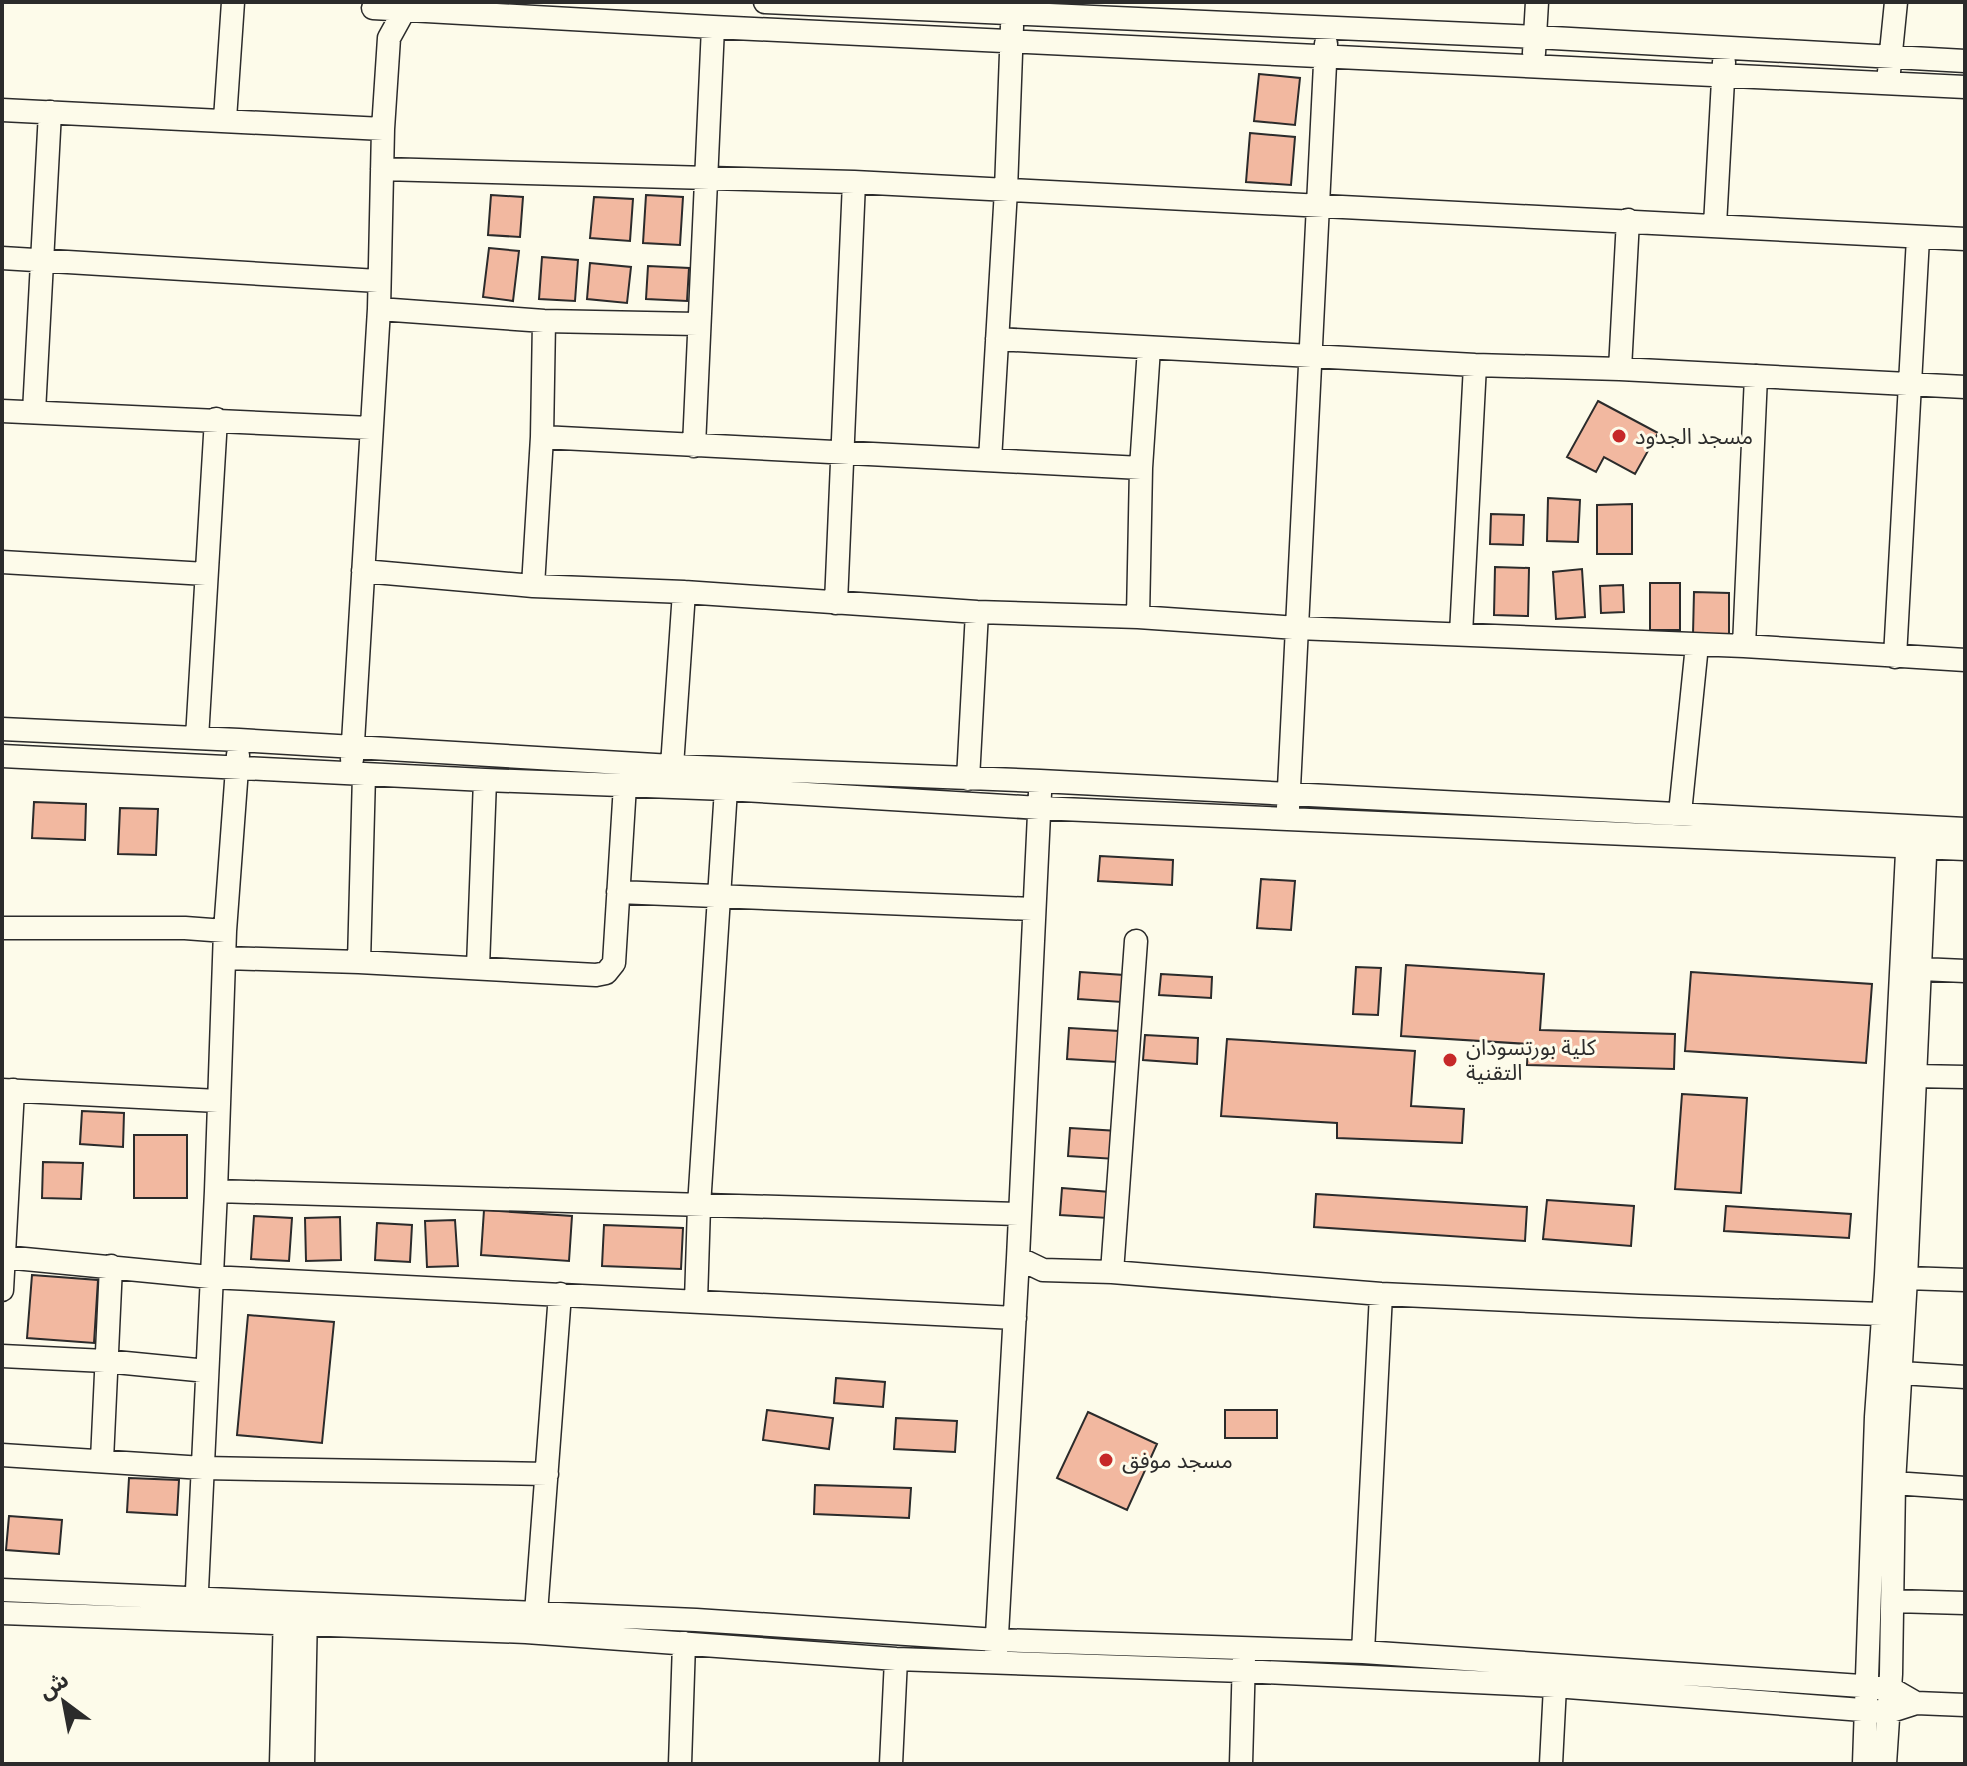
<svg xmlns="http://www.w3.org/2000/svg" width="1967" height="1766" font-family="Overpass,'Noto Sans Arabic',sans-serif">
  <rect width="100%" height="100%" fill="#fdfbea"/>
  <path fill="#f2b8a0" stroke="#2b2b2b" stroke-width="2" d="M 1259,74 L 1300,78 L 1295,125 L 1254,121 Z
    M 1250,133 L 1295,137 L 1291,185 L 1246,182 Z
    M 491,195 L 523,197 L 520,237 L 488,235 Z
    M 646,195 L 683,197 L 680,245 L 643,243 Z
    M 594,197 L 633,199 L 630,241 L 590,238 Z
    M 489,248 L 519,251 L 513,301 L 483,297 Z
    M 542,257 L 578,260 L 575,301 L 539,299 Z
    M 590,263 L 631,267 L 627,303 L 587,299 Z
    M 648,266 L 689,268 L 687,301 L 646,299 Z
    M 1598,401 L 1658,433 L 1635,474 L 1604,457 L 1596,472 L 1567,457 Z
    M 1548,498 L 1580,500 L 1578,542 L 1547,541 Z
    M 1632,504 L 1632,554 L 1597,554 L 1597,505 Z
    M 1491,514 L 1524,515 L 1523,545 L 1490,544 Z
    M 1495,567 L 1529,568 L 1528,616 L 1494,615 Z
    M 1582,569 L 1585,617 L 1556,619 L 1553,572 Z
    M 1650,583 L 1680,583 L 1680,630 L 1650,630 Z
    M 1623,585 L 1624,612 L 1601,613 L 1600,586 Z
    M 1694,592 L 1729,593 L 1729,635 L 1693,634 Z
    M 34,802 L 86,804 L 85,840 L 32,838 Z
    M 120,808 L 158,809 L 156,855 L 118,854 Z
    M 1100,856 L 1173,860 L 1172,885 L 1098,881 Z
    M 1261,879 L 1295,881 L 1291,930 L 1257,928 Z
    M 1406,965 L 1544,974 L 1540,1030 L 1675,1034 L 1674,1069 L 1527,1065 L 1528,1044 L 1401,1036 Z
    M 1356,967 L 1381,968 L 1378,1015 L 1353,1014 Z
    M 1080,972 L 1124,975 L 1122,1002 L 1078,999 Z
    M 1691,972 L 1872,984 L 1866,1063 L 1685,1051 Z
    M 1161,974 L 1212,977 L 1211,998 L 1159,995 Z
    M 1069,1028 L 1119,1031 L 1117,1062 L 1067,1059 Z
    M 1145,1035 L 1198,1038 L 1197,1064 L 1143,1060 Z
    M 1227,1039 L 1415,1051 L 1411,1106 L 1464,1109 L 1462,1143 L 1337,1138 L 1337,1123 L 1221,1116 Z
    M 1682,1094 L 1747,1098 L 1741,1193 L 1675,1189 Z
    M 82,1111 L 124,1113 L 123,1147 L 80,1144 Z
    M 1070,1128 L 1118,1131 L 1116,1159 L 1068,1156 Z
    M 134,1135 L 187,1135 L 187,1198 L 134,1198 Z
    M 43,1162 L 83,1163 L 81,1199 L 42,1198 Z
    M 1062,1188 L 1110,1192 L 1108,1218 L 1060,1215 Z
    M 1316,1194 L 1527,1207 L 1525,1241 L 1314,1227 Z
    M 1547,1200 L 1634,1206 L 1631,1246 L 1543,1239 Z
    M 1726,1206 L 1851,1214 L 1849,1238 L 1724,1231 Z
    M 484,1210 L 572,1216 L 569,1261 L 481,1255 Z
    M 254,1216 L 292,1218 L 289,1261 L 251,1259 Z
    M 340,1217 L 341,1260 L 306,1261 L 305,1218 Z
    M 455,1220 L 458,1266 L 427,1267 L 425,1221 Z
    M 377,1223 L 412,1225 L 410,1262 L 375,1260 Z
    M 604,1225 L 683,1228 L 681,1269 L 602,1266 Z
    M 32,1275 L 98,1280 L 94,1343 L 27,1338 Z
    M 248,1315 L 334,1322 L 322,1443 L 237,1435 Z
    M 836,1378 L 885,1382 L 883,1407 L 834,1403 Z
    M 767,1410 L 833,1418 L 829,1449 L 763,1440 Z
    M 1225,1410 L 1277,1410 L 1277,1438 L 1225,1438 Z
    M 1088,1412 L 1157,1444 L 1127,1510 L 1057,1478 Z
    M 896,1418 L 957,1421 L 955,1452 L 894,1449 Z
    M 129,1478 L 179,1480 L 177,1515 L 127,1512 Z
    M 815,1485 L 911,1488 L 909,1518 L 814,1514 Z
    M 9,1516 L 62,1520 L 59,1554 L 6,1550 Z"/>
  <g fill="none" stroke-linecap="round" stroke-linejoin="round">
    <g stroke="#2b2b2b" stroke-width="25">
      <path id="minor" d="M 765,2 L 1535,37 L 1965,61
        M 373,8 L 713,27 L 1965,87
        M 1534,53 L 1537,2
        M 1889,72 L 1896,2
        M 2,110 L 383,129
        M 225,119 L 233,2
        M 382,169 L 854,182 L 1965,239
        M 1715,225 L 1724,62
        M 2,258 L 378,281
        M 379,309 L 544,321 L 697,324
        M 997,339 L 1475,365 L 1620,369 L 1965,387
        M 1620,369 L 1628,220
        M 2,411 L 370,428
        M 34,412 L 50,112
        M 542,437 L 1141,468
        M 694,446 L 713,27
        M 990,460 L 1006,190 L 1012,26
        M 2,562 L 206,574
        M 363,571 L 533,586 L 684,592 L 977,612 L 1138,617 L 1297,628 L 1744,646 L 1965,660
        M 533,586 L 542,437 L 544,321
        M 836,603 L 854,182
        M 1138,617 L 1141,468 L 1149,348
        M 1461,634 L 1475,365
        M 1744,646 L 1756,376
        M 1895,657 L 1918,238
        M 2,729 L 239,740 L 672,766 L 1040,781 L 1965,829
        M 197,738 L 216,419
        M 2,756 L 485,780 L 726,789 L 1039,808 L 1965,849
        M 352,759 L 379,309 L 383,129 L 389,38 L 405,9 L 405,2
        M 672,766 L 684,592
        M 968,779 L 977,612
        M 1288,808 L 1326,44
        M 1680,813 L 1697,645
        M 618,892 L 1032,909
        M 2,928 L 185,928 L 225,931
        M 225,958 L 359,962 L 596,975 L 606,973 L 614,963 L 625,785
        M 359,962 L 364,774
        M 478,967 L 485,780
        M 1921,969 L 1965,971
        M 1914,1076 L 1965,1077
        M 2,1090 L 218,1101
        M 216,1191 L 1020,1214
        M 4,1257 L 210,1277 L 1015,1318
        M 1018,1258 L 1043,1270 L 1112,1272 L 1381,1294 L 1639,1306 L 1882,1314
        M 1112,1272 L 1136,941
        M 1906,1278 L 1965,1280
        M 2,1290 L 13,1090
        M 696,1301 L 699,1206 L 726,789
        M 2,1356 L 105,1361 L 207,1371
        M 1901,1373 L 1965,1377
        M 2,1455 L 203,1468 L 547,1474
        M 102,1460 L 111,1266
        M 1894,1483 L 1965,1488
        M 2,1590 L 696,1620 L 997,1640 L 1363,1652 L 1890,1688 L 1916,1703
        M 1893,1601 L 1965,1603
        M 196,1611 L 216,1191 L 225,931 L 238,755
        M 2,1613 L 526,1632 L 896,1659 L 1243,1671 L 1555,1686 L 1888,1712 L 1916,1703 L 1965,1705
        M 536,1613 L 560,1294
        M 1363,1652 L 1381,1294
        M 996,1653 L 1018,1258 L 1040,793
        M 281,1764 L 285,1611
        M 303,1764 L 306,1609
        M 680,1764 L 684,1643
        M 891,1764 L 896,1659
        M 1241,1764 L 1244,1657
        M 1551,1764 L 1555,1686
        M 1864,1764 L 1876,1417 L 1886,1275 L 1908,832
        M 1885,1764 L 1891,1674 L 1894,1483 L 1906,1278 L 1926,834"/>
    </g>
    <use href="#minor" stroke="#fdfbea" stroke-width="22"/>
  </g>
  <g fill="#c62828" stroke="#fdfbea" stroke-width="3">
    <circle cx="1619" cy="436" r="8"/>
    <circle cx="1450" cy="1060" r="8"/>
    <circle cx="1106" cy="1460" r="8"/>
  </g>
  <g text-anchor="middle" stroke-width="6" stroke-linejoin="round" paint-order="stroke">
    <g font-size="22" fill="#2b2b2b" stroke="#fdfbea" text-anchor="start">
      <text x="1635" y="444">مسجد الجدود</text>
      <text x="1466" y="1055">كلية بورتسودان<tspan x="1466" dy="25">التقنية</tspan></text>
      <text x="1122" y="1468">مسجد موفق</text>
    </g>
  </g>
  <rect width="1967" height="1766" fill="none" stroke="#2b2b2b" stroke-width="8"/>
  <g transform="translate(64 1702) rotate(328)" stroke="#fdfbea" stroke-width="6" paint-order="stroke">
  <path d="M0-6L14 30L0 20L-14 30Z" fill="#2b2b2b"/>
  <text y="-12" font-size="22" font-weight="bold" text-anchor="middle" fill="#2b2b2b">ش</text>
  </g>
</svg>
